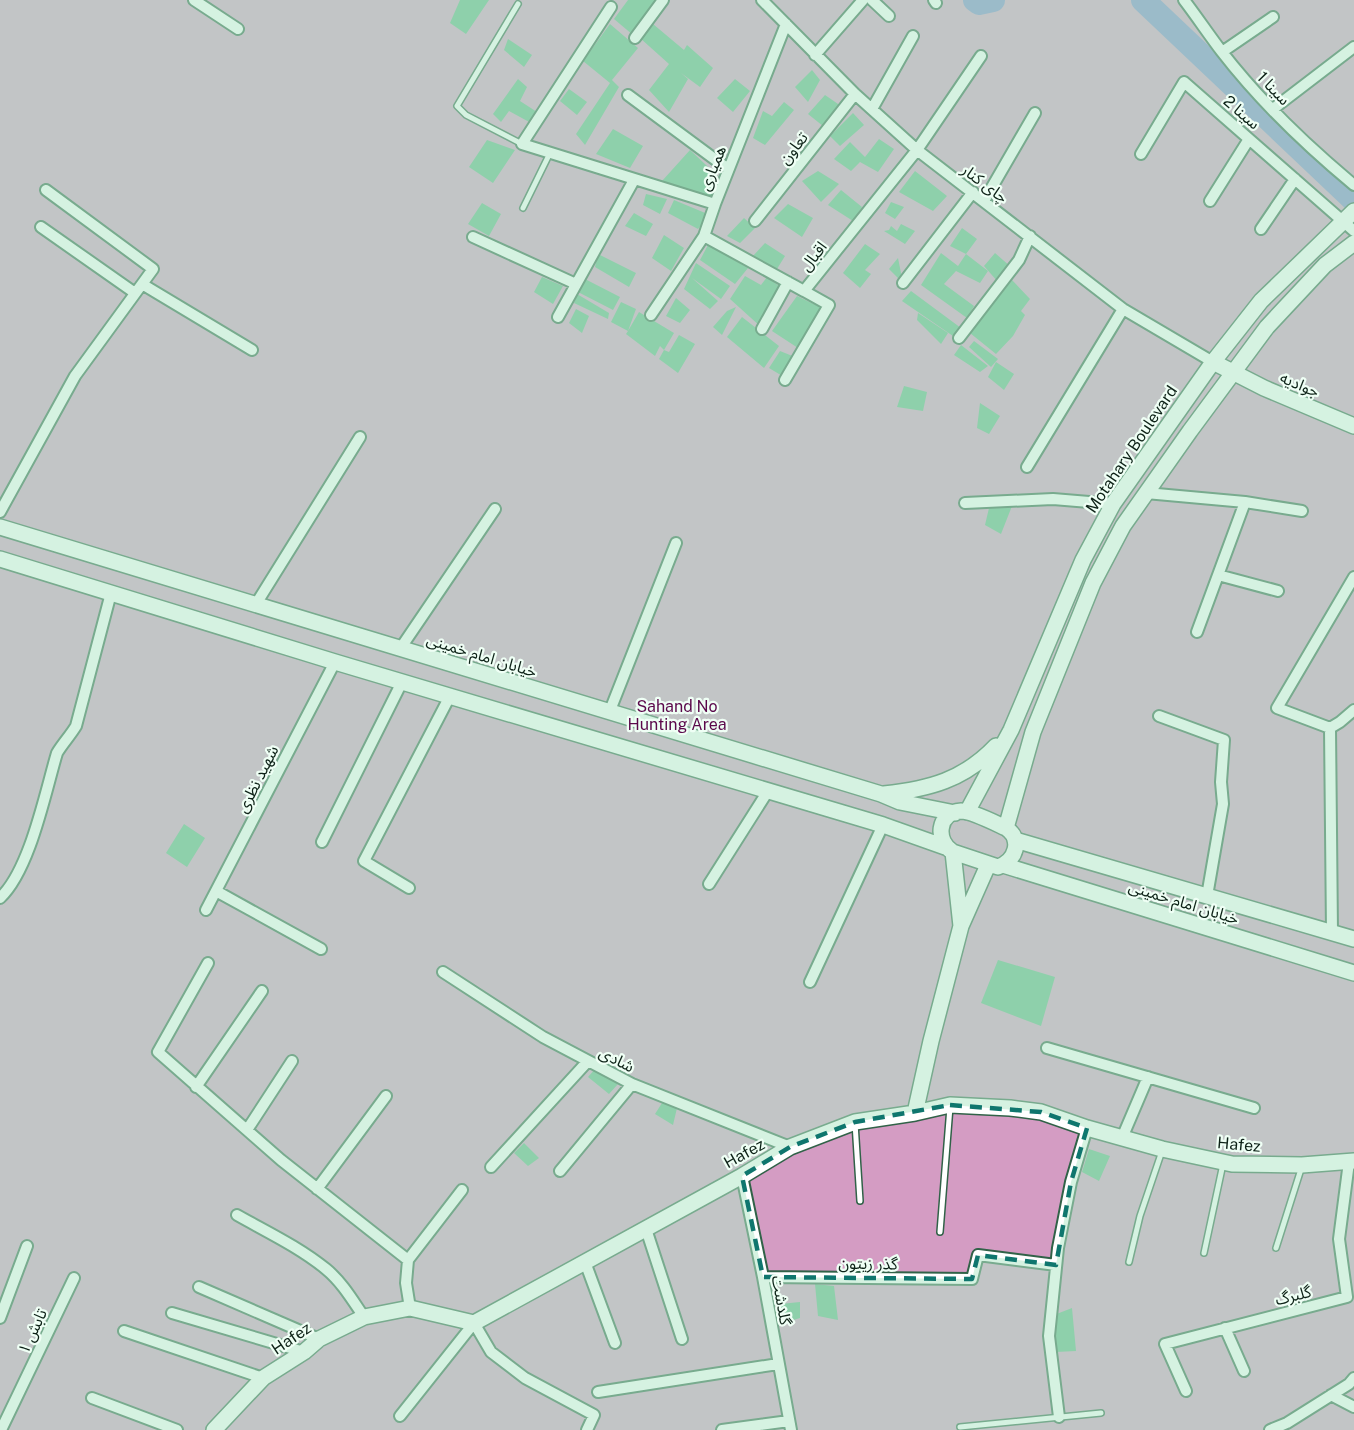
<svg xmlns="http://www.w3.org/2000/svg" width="1354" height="1430" font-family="'Public Sans','Noto Sans Arabic',sans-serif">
  <rect width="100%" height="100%" fill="#b3e8c8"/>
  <path fill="#d49cc3" d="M 0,0 L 1354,0 L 1354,1430 L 0,1430 Z"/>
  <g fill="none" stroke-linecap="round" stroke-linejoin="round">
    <path stroke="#7e85ca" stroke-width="24" d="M 975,0 L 979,3 L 993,0
      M 1143,0 L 1354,200"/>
  </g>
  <path fill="#63b488" d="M 460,0 L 489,0 L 466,34 L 450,23 Z
    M 628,0 L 660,0 L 633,35 L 614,19 Z
    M 610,24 L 638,48 L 612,80 L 619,87 L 585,145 L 576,134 L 610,83 L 583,61 Z
    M 653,24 L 684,50 L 687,45 L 713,68 L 700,87 L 681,73 L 688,79 L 669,112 L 649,90 L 669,64 L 640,38 Z
    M 508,39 L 532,55 L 524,67 L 504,50 Z
    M 812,70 L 820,80 L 808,102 L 795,87 Z
    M 518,79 L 527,87 L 520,101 L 537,112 L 531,123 L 509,111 L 501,122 L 493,114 Z
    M 735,79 L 750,91 L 733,112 L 717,98 Z
    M 569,89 L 587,102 L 577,115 L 560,101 Z
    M 825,95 L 841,106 L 823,126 L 808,114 Z
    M 784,102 L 794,110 L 765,145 L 753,138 L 763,111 L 772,116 Z
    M 853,113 L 864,125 L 840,146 L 830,136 Z
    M 613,129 L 643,146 L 630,168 L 596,154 Z
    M 879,139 L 894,149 L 878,172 L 860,162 L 851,171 L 834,159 L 850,142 L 865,157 Z
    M 487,140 L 515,150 L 493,183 L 469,167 Z
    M 690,150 L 722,180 L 713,197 L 662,181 Z
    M 818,171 L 839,184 L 821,202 L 802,181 Z
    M 915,171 L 947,196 L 933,211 L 899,192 Z
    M 841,190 L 862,207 L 853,221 L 828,205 Z
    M 646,194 L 667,199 L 660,214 L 643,205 Z
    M 674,200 L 710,215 L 698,229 L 668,213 Z
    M 891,202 L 904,207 L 895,219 L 885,213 Z
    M 482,203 L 501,214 L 489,236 L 468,224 Z
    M 788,204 L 813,218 L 802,237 L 774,218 Z
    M 634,213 L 653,224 L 646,236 L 625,226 Z
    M 744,218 L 755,228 L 740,243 L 727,236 Z
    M 901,224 L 915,231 L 905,244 L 884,231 L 889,230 L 891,226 L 897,231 Z
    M 962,228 L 977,239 L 966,254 L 988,271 L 980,283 L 956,271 L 944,284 L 974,306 L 967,318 L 921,285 L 941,253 L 958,266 L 966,254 L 950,246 Z
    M 664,235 L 684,248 L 671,271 L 652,258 Z
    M 765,243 L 785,256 L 777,269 L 753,256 Z
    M 865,244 L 880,254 L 865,270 L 871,274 L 860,288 L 843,273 Z
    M 708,245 L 748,268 L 735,284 L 700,260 Z
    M 995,253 L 1011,267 L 998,282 L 984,266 Z
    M 598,254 L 636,273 L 629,287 L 595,267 Z
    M 898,258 L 903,283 L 889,269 Z
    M 696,263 L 730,286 L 721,299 L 692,278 L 718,301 L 710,309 L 684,289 Z
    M 745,276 L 761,285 L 767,277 L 783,289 L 761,327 L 730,299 Z
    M 542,277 L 563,286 L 553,304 L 534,292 Z
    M 585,279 L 620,297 L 613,310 L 578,292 Z
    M 1012,280 L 1030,299 L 1021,311 L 1025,315 L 1013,336 L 996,354 L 970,333 Z
    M 911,291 L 961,328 L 953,336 L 902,301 Z
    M 577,294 L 609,313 L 608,319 L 574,303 Z
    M 797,296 L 824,309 L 798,348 L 772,331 Z
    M 676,298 L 690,310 L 680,323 L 666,316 Z
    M 621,302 L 636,309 L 628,331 L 639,312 L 674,333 L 664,350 L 660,346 L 655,356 L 626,334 L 628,331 L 611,322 Z
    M 736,307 L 722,335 L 713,327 L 727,311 Z
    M 576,309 L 589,316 L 582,333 L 569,323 Z
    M 918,313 L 948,333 L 941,344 L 917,320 Z
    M 742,317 L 779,346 L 764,368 L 727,337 Z
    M 679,335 L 695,344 L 678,373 L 659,359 L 664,350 L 669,352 Z
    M 974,341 L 998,359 L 991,367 L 969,347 Z
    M 961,345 L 988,366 L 980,372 L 954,355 Z
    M 780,351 L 795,357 L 784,377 L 769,368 Z
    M 996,362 L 1014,374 L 1004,390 L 988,377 Z
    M 904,386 L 927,392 L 923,411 L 897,407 Z
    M 980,403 L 1000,416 L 989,434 L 977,428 Z
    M 1012,506 L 1001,534 L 985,525 L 989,508 Z
    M 184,824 L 205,838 L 187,867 L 166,853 Z
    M 998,960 L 1055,977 L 1041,1026 L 981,1003 Z
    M 596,1068 L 618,1084 L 609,1094 L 588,1077 Z
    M 662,1103 L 677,1108 L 673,1125 L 655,1114 Z
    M 524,1143 L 539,1158 L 528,1166 L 514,1153 Z
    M 1089,1149 L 1110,1156 L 1099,1181 L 1082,1172 Z
    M 815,1284 L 834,1286 L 838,1320 L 818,1316 Z
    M 800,1302 L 800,1318 L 784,1323 L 780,1304 Z
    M 1072,1308 L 1076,1351 L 1056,1352 L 1054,1315 Z"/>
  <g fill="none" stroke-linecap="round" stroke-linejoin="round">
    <g stroke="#316248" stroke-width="8">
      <path id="lane" d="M 518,4 L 457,106 L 466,115 L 522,144
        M 523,208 L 550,153
        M 855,1123 L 860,1201
        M 940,1232 L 950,1107
        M 1276,1248 L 1302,1166
        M 1204,1253 L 1223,1164
        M 1129,1262 L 1140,1216 L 1162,1151
        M 960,1427 L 1101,1413"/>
    </g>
    <g stroke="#316248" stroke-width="14">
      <path id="street" d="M 194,0 L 238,29
        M 762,0 L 855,94 L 917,150 L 1123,309 L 1213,362
        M 872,0 L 889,16
        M 934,0 L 936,3
        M 1184,0 C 1197,17 1209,35 1222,52 C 1260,101 1307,146 1354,185
        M 611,7 L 522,144 L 715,204
        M 635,38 L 663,0
        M 1222,52 L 1273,17
        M 815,55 L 863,0
        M 628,95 L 728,169
        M 872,109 L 913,36
        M 1273,109 L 1354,47
        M 1141,154 L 1184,82 L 1354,231
        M 984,201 L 1035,113
        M 1210,201 L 1249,139
        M 755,221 L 855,94
        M 41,227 L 135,293
        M 1261,229 L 1295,179
        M 704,236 L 804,291 L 917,150 L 981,56
        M 473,237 L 576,284
        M 903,283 L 973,192
        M 142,284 L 252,350
        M 651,315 L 704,236 L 715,204 L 786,24
        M 558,317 L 634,180
        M 762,329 L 788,282
        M 959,338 L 1019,260 L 1030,236
        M 785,380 L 829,305 L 804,291
        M 1027,467 L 1123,309
        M 1146,493 L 1245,502 L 1302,511
        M 965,503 L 1053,499 L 1113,504
        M 0,512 L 75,376 L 153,269 L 46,190
        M 1218,575 L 1278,591
        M 256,604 L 360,437
        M 1197,632 L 1245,502
        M 400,649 L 495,509
        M 609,713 L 676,543
        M 1159,716 L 1224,740 L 1221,782 L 1223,804 L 1207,896
        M 1330,728 L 1277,708 L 1354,577
        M 322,842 L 402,682
        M 709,884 L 768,791
        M 409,888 L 364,861 L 450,696
        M 216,891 L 321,949
        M 0,898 C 30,870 45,793 57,753 C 63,743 70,736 76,726 L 111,593
        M 206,910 L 335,662
        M 1332,932 L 1330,728 L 1340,722 L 1354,710
        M 208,963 L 158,1052 L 281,1160 L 408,1260
        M 443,972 L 543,1037 L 632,1084 L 790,1147
        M 810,982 L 883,825
        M 1047,1048 L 1254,1108
        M 196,1087 L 262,991
        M 247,1130 L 292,1061
        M 1122,1138 L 1148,1077
        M 491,1167 L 588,1061
        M 560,1171 L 632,1084
        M 742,1176 L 763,1277 L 791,1430
        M 317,1189 L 386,1096
        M 237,1215 C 267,1232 299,1247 326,1269 C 342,1282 353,1301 364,1317
        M 646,1229 L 682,1339
        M 585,1262 L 615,1343
        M 763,1277 L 972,1279 L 978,1255 L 1056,1265
        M 199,1287 L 319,1339
        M 410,1308 L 406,1283 L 408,1260 L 462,1190
        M 172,1313 L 304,1352
        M 0,1318 L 27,1246
        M 1225,1328 L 1244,1371
        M 124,1331 L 263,1378
        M 1186,1391 L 1165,1344 L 1347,1297 L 1339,1239 L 1349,1162
        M 598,1392 L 778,1364
        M 1331,1395 L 1354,1407
        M 92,1398 L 177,1430
        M 400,1416 L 474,1323 L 491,1352 L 525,1378 L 594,1415 L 587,1430
        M 1059,1417 L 1049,1336 L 1058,1248 L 1071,1182 L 1087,1128
        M 1,1430 L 74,1278
        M 722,1430 L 789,1421
        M 1270,1430 L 1287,1423 L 1349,1384 L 1354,1378"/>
    </g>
    <g stroke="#316248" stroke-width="18">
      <path id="secondary" d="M 1213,362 L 1264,388 L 1354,426
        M 0,527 L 881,794 L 900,802 L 955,813
        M 0,559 L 335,662 L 883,825 L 945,847
        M 884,794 C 929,789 964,780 996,746
        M 967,812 L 1011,730 L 1083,560 L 1113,504 L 1213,362 L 1261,301 L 1354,211
        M 1006,828 L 1033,732 L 1093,583 L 1123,526 L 1190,431 L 1267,327 L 1325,265 L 1354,243
        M 1015,840 L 1354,939
        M 953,852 L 998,867 C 1016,861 1023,839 1006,828 C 995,823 972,811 961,811 C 937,812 935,842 953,852 L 961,926
        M 1003,865 L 1354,973
        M 915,1113 L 931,1041 L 961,926 L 988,865
        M 214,1430 L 263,1378 L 304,1352 L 319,1339 L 364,1317 L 410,1308 L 474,1323 L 742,1176 L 790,1147 L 855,1122 L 915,1113 L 950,1105 L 1010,1108 L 1041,1112 L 1087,1128 L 1162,1149 L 1232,1164 L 1302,1165 L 1354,1161"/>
    </g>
    <use href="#lane" stroke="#fff" stroke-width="5"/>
    <use href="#street" stroke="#fff" stroke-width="10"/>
    <use href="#secondary" stroke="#fff" stroke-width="15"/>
  </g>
  <path d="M0 0H1354V1430H0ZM 950,1105 L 1041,1112 L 1087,1128 L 1071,1182 L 1056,1265 L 978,1255 L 972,1279 L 763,1277 L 742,1176 L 790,1147 L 855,1122 Z" fill="#b3e8c8" fill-opacity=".55" fill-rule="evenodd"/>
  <path fill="none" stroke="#0f766e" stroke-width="4.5" stroke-dasharray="12 8" stroke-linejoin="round" d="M 950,1105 L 1041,1112 L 1087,1128 L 1071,1182 L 1056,1265 L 978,1255 L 972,1279 L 763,1277 L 742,1176 L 790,1147 L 855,1122 Z"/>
  <g text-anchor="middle" stroke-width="4.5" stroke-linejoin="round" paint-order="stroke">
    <g font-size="16" fill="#0d2217" stroke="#effff5">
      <text transform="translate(1274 88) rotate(46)" y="6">سینا 1</text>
      <text transform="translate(1242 112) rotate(41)" y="6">سینا 2</text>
      <text transform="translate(793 148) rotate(-52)" y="6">تعاون</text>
      <text transform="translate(712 168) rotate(-68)" y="6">همیاری</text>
      <text transform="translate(985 183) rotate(37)" y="6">چای کنار</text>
      <text transform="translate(813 256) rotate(-52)" y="6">اقبال</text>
      <text transform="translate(1300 384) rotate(23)" y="6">جوادیه</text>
      <text transform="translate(1131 449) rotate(-56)" y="6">Motahary Boulevard</text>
      <text transform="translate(482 655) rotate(17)" y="6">خیابان امام خمینی</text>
      <text transform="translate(257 779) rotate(-63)" y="6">شهید نظری</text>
      <text transform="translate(1184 902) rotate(17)" y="6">خیابان امام خمینی</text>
      <text transform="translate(617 1059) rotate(27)" y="6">شادی</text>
      <text transform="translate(1239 1144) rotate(5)" y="6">Hafez</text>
      <text transform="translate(744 1153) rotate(-29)" y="6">Hafez</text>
      <text transform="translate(868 1263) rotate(1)" y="6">گذر زیتون</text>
      <text transform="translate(1293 1295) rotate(-14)" y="6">گلبرگ</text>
      <text transform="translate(782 1300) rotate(80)" y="6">گلدشت</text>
      <text transform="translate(32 1331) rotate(-65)" y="6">تابش ۱</text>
      <text transform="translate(291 1338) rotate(-34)" y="6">Hafez</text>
    </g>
    <g font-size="16" fill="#5b084b" stroke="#effff5">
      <text x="677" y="712">Sahand No<tspan x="677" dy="18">Hunting Area</tspan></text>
    </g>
  </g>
</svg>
